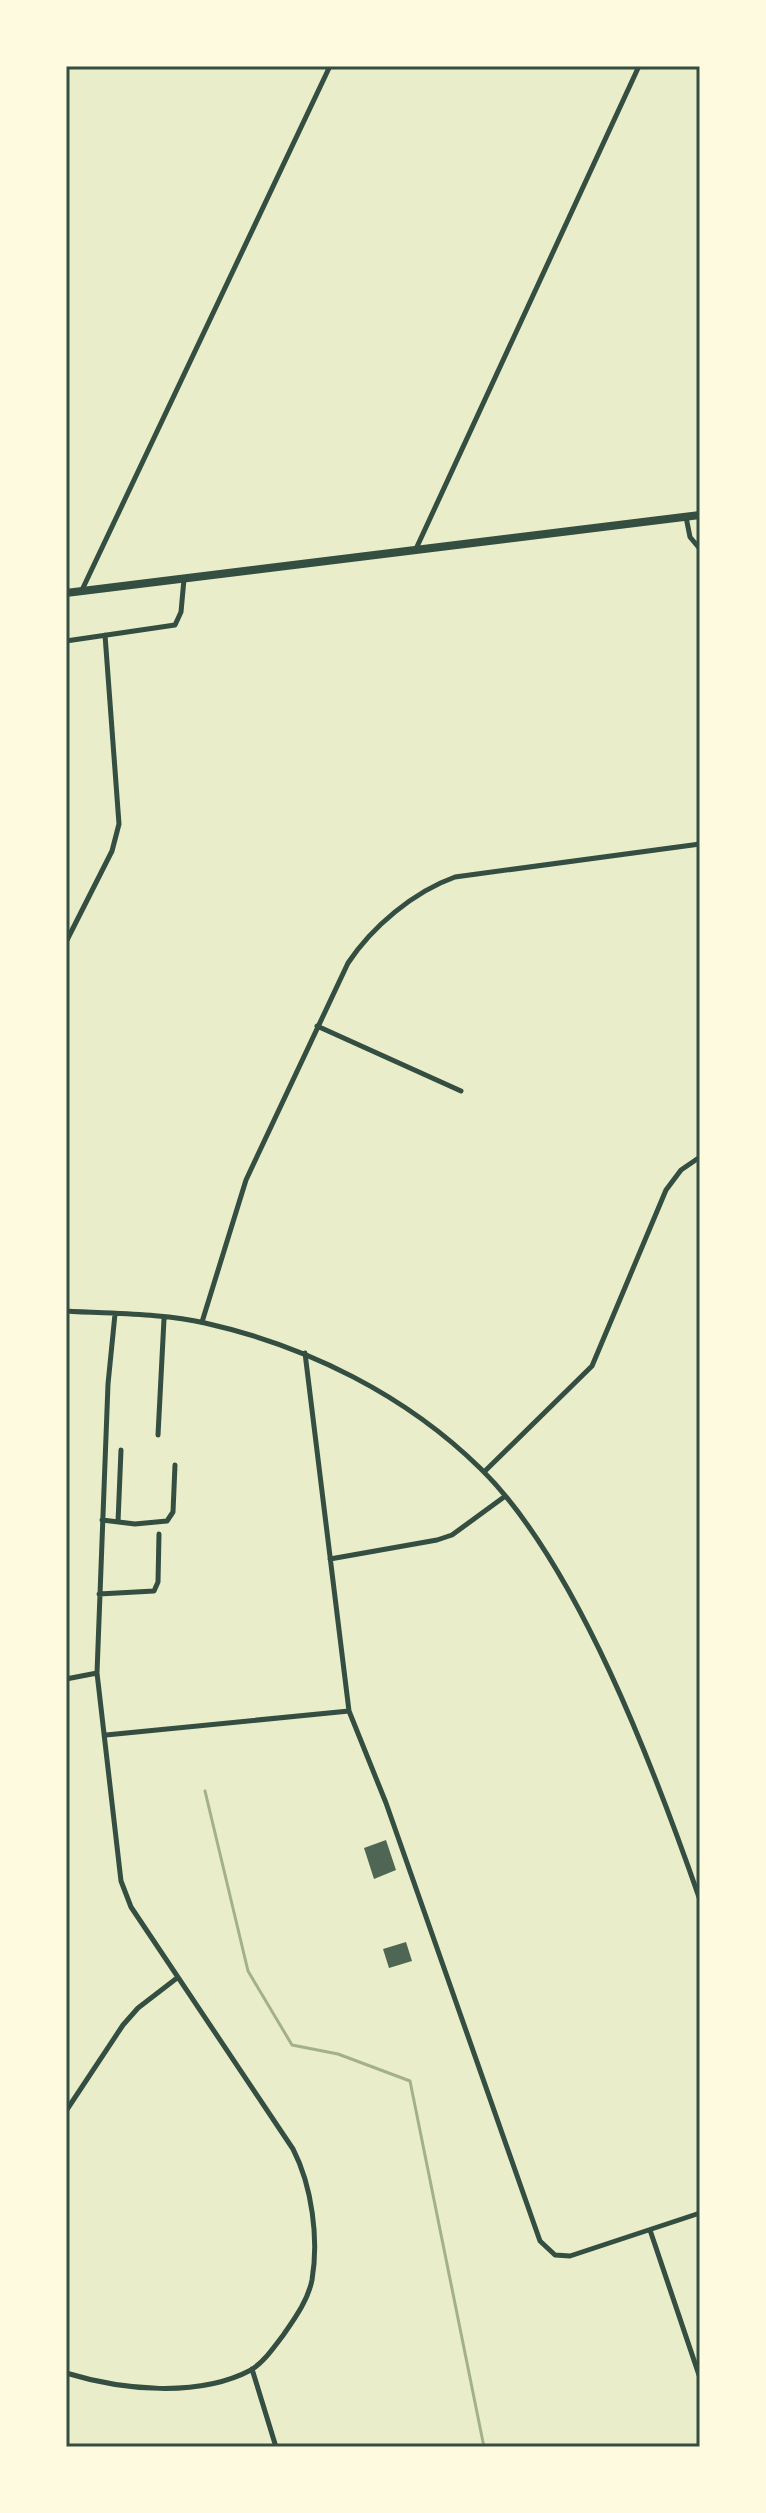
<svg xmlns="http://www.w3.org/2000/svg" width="766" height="2513" font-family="'Roboto Condensed',sans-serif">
  <rect width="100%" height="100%" fill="#e9edc9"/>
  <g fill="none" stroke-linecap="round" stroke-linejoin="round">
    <path stroke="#a3b18a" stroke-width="3" d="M 205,1791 L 248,1971 L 292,2045 L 338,2054 L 410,2081 L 484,2447"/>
  </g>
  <path fill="#4f6655" d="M 386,1840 L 396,1870 L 374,1879 L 364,1848 Z
    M 406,1942 L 412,1961 L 389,1968 L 383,1949 Z"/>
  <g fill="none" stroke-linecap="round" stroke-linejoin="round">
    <path stroke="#344e41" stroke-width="5" d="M 686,517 L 690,537 L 700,549
      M 415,551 L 639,66
      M 82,590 L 330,66
      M 66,641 L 175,625 L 181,612 L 184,579
      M 66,942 L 112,851 L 119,824 L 105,635
      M 317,1026 L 461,1091
      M 66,1311 C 111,1314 161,1313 205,1323 C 307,1346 406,1395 481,1469 C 578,1565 655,1771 700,1900
      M 202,1322 L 246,1180 L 348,963 C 372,927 413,892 455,877 L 700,844
      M 305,1353 L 349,1711 L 386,1803 L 540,2241 L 555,2255 L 570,2256 L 700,2213
      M 158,1435 L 164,1319
      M 484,1472 L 592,1366 L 666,1190 L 681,1170 L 700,1157
      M 102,1520 L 135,1524 L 167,1521 L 173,1512 L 175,1465
      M 118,1522 L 121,1450
      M 330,1559 L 437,1540 L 452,1535 L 504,1497
      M 99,1594 L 154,1591 L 158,1582 L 159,1534
      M 66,1679 L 97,1673
      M 106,1735 L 349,1711
      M 66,2111 L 123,2025 L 138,2008 L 177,1978
      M 650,2230 L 700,2378
      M 252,2369 L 276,2447
      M 66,2373 C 122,2390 198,2398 251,2370 C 264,2362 275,2346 284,2334 C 295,2318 308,2300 312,2280 C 319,2239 312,2186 293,2149 L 131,1907 L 121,1881 L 97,1673 L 108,1384 L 115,1314"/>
    <path stroke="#344e41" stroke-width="8" d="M 66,593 L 700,515"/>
  </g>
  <rect width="766" height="2513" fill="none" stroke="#fefae0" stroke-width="136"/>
  <rect x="68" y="68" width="630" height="2377" fill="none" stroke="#344e41" stroke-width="3"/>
</svg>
